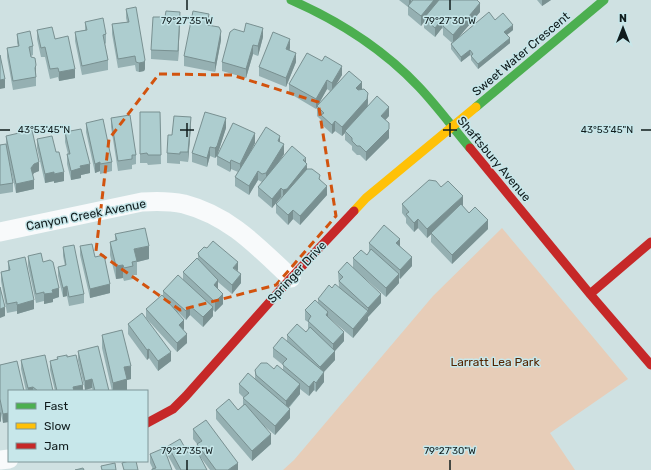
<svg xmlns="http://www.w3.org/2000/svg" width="651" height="470" font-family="Rubik,sans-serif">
  <rect width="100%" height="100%" fill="#cfe1e2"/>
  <path fill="#e7cdb8" d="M 502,228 L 628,379 L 550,433 L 575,470 L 283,470 L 294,460 L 433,296 Z"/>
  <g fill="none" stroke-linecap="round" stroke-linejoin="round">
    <path stroke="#f8fafb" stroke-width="19" d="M 0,232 L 142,202 C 156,201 170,201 184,204 C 230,216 258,247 291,278
      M 0,460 L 9,459"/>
    <path stroke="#4caf50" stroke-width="9" d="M 291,0 C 339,21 383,49 419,87 C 437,106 453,128 470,148
      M 476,107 L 604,0"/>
    <path stroke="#ffc107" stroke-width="9" d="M 354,211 L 366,198 L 476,107"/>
    <path stroke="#c62828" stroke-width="9" d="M 470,148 L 590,294 L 651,365
      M 590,294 L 651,242
      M 147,423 L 173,409 L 186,396 L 291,278 L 354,211"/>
  </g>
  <path fill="#95b0b2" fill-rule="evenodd" d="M 399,0 L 477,0 L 480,12 L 459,37 L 495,20 L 513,30 L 507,35 L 510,43 L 478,69 L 471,60 L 471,56 L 470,55 L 461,62 L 451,49 L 451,44 L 452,43 L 443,35 L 443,29 L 442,28 L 435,37 L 424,28 L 424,22 L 421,26 L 408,15 L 408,7 Z
    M 537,0 L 551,0 L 542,6 Z
    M 126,9 L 145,69 L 144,71 L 139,72 L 136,71 L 135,65 L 118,68 L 112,34 L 112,24 L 127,22 L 126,18 Z
    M 180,21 L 178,61 L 151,59 L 151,50 Z
    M 85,22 L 106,34 L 106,43 L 105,44 L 108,60 L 108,70 L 82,75 L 75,41 L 75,32 L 85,30 Z
    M 209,24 L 209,25 L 221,40 L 215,72 L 184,66 L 184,56 Z
    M 37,30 L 55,39 L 75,78 L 59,81 L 58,77 L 50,79 L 45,57 L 41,57 L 37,39 Z
    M 17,34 L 33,46 L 33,55 L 31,56 L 36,74 L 36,86 L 13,90 L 7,57 L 7,48 L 18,46 L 17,43 Z
    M 263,37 L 258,56 L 253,54 L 246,78 L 222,71 L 222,62 Z
    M 290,48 L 290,50 L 296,62 L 286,87 L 259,76 L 259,67 Z
    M 342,75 L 335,85 L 362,89 L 368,102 L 368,106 L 389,116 L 385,120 L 389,133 L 389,138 L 366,161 L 360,155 L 357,155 L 352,150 L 352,146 L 345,140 L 345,133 L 342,136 L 335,131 L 332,134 L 321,124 L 321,120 L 317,116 L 317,107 L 316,109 L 289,93 L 289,84 ZM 327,89 L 330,91 L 318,105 Z
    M 140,112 L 160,112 L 161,164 L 148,165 L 147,163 L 140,163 Z
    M 111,118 L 136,155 L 136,164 L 132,165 L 132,169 L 118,171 L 111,127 Z
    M 86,123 L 112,162 L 112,171 L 100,174 L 100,171 L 95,173 L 86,132 Z
    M 191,126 L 188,162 L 180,161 L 180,164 L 167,163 L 167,153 L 172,135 Z
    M 226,128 L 218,153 L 255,143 L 248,156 L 280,142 L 284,154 L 278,163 L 306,162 L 307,169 L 320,179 L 327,195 L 300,225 L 293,219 L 288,225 L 276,213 L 276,204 L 282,198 L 281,197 L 272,208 L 258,196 L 258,187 L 262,182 L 258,180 L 249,195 L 235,186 L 235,177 L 238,172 L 231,169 L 230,172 L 217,165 L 217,156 L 215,158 L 210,156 L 207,167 L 192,162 L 192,153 Z
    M 65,132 L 90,173 L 81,175 L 81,178 L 71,180 L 67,164 L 67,154 L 68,154 L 65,142 Z
    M 6,136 L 39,171 L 34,173 L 33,175 L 34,189 L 16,193 L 8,156 L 13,183 L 13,192 L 0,194 L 0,145 L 6,144 Z
    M 37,139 L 56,152 L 64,181 L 54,183 L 54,181 L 45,183 L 37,148 Z
    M 441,187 L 463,205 L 462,206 L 469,213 L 488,229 L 452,264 L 431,242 L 431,234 L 427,238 L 418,228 L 414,232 L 406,223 L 406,218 L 402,213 L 402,204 Z
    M 115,234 L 149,259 L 137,262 L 137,275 L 133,275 L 133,279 L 124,281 L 123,278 L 116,279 L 110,255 L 110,242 L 115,241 Z
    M 369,243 L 400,246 L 412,266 L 400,279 L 399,278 L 399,283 L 386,297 L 353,268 L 353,258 L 367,255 L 369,252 Z
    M 80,246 L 95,257 L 110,293 L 90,298 L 80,255 Z
    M 63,247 L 84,294 L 84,303 L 69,306 L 67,296 L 63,297 L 58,276 L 58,267 L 65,266 L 63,256 Z
    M 198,253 L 238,271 L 241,283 L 232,294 L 218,282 L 218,289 L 223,304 L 215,312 L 213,310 L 213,316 L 203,327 L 190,315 L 186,320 L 178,312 L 184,329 L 183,330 L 187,343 L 177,352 L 146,318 L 146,309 L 163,297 L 163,291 L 183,280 L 183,272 L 198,260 Z
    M 28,256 L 43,262 L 59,297 L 53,299 L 53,302 L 44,304 L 44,301 L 36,303 L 28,266 Z
    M 8,261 L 34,309 L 17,314 L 17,311 L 7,313 L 1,281 L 1,272 L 8,270 Z
    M 338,272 L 381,303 L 368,317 L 368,320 L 353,338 L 328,317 L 344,341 L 335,351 L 335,360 L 324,372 L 324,382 L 316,392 L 314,390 L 309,396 L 300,389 L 300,394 L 289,408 L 290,418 L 275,435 L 263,425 L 271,444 L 252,461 L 216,419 L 216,410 L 238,410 L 243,405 L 243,398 L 244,398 L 239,393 L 239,384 L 255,379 L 255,370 L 274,369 L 283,370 L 283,365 L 273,357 L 273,348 L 287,341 L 287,335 L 306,332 L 308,330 L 308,322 L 305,320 L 305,310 L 318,302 L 318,299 L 332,288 L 339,287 Z
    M 128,324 L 171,361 L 158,371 L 149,358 L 147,360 L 128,334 Z
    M 102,335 L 131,379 L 127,380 L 127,391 L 112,391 L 102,348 Z
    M 78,351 L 109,391 L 93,391 L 92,388 L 85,390 L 78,360 Z
    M 57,357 L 67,357 L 83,391 L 55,391 L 50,370 L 50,361 L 57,359 Z
    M 21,360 L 53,391 L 26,391 L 21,369 Z
    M 17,361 L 3,423 L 1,414 L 1,421 L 0,422 L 0,365 Z
    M 193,429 L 238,470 L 210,470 L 199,455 L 207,470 L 176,470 L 168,456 L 168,446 L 188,453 L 197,453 L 197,444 L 193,439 Z
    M 150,454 L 172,470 L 153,469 L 150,463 Z"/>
  <path fill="#799091" d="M 409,0 L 411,0 L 411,5 L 409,7 Z
    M 434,0 L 442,0 L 424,18 L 424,22 L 421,26 L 421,16 Z
    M 542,0 L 551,0 L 542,6 Z
    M 480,3 L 480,12 L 453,44 L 453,35 Z
    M 180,12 L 180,21 L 178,61 L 178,51 Z
    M 209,14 L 209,24 L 207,34 L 207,25 Z
    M 442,19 L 442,28 L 435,37 L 435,28 Z
    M 513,25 L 513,30 L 504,37 L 504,32 Z
    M 263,28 L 263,37 L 258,56 L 258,46 Z
    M 221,31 L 221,40 L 215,72 L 215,63 Z
    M 510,38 L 510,43 L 478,69 L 478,64 Z
    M 290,39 L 290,48 L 286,58 L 286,49 Z
    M 253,45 L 253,54 L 246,78 L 246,69 Z
    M 470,50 L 470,55 L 461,62 L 461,57 Z
    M 296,53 L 296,62 L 286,87 L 286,78 Z
    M 145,60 L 145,69 L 144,71 L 139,72 L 139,63 Z
    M 36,65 L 36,74 L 35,77 L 35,68 Z
    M 342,66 L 342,75 L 332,92 L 332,83 Z
    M 75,69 L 75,78 L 59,81 L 59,72 Z
    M 5,79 L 5,88 L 0,89 L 0,80 Z
    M 327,80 L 327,89 L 316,109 L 316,99 Z
    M 362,82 L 362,91 L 356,98 L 356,88 Z
    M 368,93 L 368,102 L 367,109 L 345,131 L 345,133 L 342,136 L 342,127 Z
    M 389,107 L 389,116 L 381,125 L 381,116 Z
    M 191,117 L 191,126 L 188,162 L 188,152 Z
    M 226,118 L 226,128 L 217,156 L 215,158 L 215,148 Z
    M 335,121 L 335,131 L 332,134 L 332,125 Z
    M 389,123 L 389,138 L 366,161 L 366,152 Z
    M 255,133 L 255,143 L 240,173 L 240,164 Z
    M 280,136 L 280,145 L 278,141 Z
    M 284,144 L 284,154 L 266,182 L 266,173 Z
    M 210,147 L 210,156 L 207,167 L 207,158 Z
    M 306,158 L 306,166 L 307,164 L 307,173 L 283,199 L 283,190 Z
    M 231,160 L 231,169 L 230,172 L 230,163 Z
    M 39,162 L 39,171 L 34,173 L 31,177 L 31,168 L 34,164 Z
    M 100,162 L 100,171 L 95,173 L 95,164 Z
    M 90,164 L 90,173 L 81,175 L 81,178 L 71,180 L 71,171 L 80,166 Z
    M 258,171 L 258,180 L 249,195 L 249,186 Z
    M 54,172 L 54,181 L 45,183 L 45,174 Z
    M 64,172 L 64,181 L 54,183 L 54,174 Z
    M 34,180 L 34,189 L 16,193 L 16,184 Z
    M 327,186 L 327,195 L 300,225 L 300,216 Z
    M 281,188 L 281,197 L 272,208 L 272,199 Z
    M 463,196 L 463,205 L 427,238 L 427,229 Z
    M 293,210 L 293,219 L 288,225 L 288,215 Z
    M 418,219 L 418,228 L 414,232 L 414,223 Z
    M 488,220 L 488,229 L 452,264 L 452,255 Z
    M 400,239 L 400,248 L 396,243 Z
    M 149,246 L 149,259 L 137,262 L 134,249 Z
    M 412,257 L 412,266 L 400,279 L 400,270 Z
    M 238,262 L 238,271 L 233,268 Z
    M 123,265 L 123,278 L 116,279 L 116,266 Z
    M 241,274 L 241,283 L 232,294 L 232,285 Z
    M 399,274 L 399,283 L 386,297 L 386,288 Z
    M 218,280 L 218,289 L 214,285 Z
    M 110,284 L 110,293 L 90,298 L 90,289 Z
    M 67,286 L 67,296 L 63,297 L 63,288 Z
    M 59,288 L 59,297 L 53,299 L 53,302 L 44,304 L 44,294 L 52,290 Z
    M 223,294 L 223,304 L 215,312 L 215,302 Z
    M 381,294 L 381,303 L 368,317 L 368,320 L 353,338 L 353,329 L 368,312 L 368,308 Z
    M 34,300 L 34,309 L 17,314 L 17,305 Z
    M 190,306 L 190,315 L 186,320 L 186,311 Z
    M 5,307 L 5,316 L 0,318 L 0,309 Z
    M 213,307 L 213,316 L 203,327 L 203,317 Z
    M 328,312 L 328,321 L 326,315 Z
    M 184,320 L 184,329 L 179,334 L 179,325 Z
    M 344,332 L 344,341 L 333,353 L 333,344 Z
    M 187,334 L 187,343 L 177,352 L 177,343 Z
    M 149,349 L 149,358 L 147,360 L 147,350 Z
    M 335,351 L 335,360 L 320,376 L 320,367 Z
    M 171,352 L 171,361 L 158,371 L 158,361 Z
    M 131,366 L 131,379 L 127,380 L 127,391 L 113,391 L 113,383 L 124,367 Z
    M 324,372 L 324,382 L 316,392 L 316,383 Z
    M 92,379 L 92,388 L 85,390 L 85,381 Z
    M 314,381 L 314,390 L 309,396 L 309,387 Z
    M 300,384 L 300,394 L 286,410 L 286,401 Z
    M 83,385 L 83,391 L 73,391 L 73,387 Z
    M 33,387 L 33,391 L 28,391 L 28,388 Z
    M 290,409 L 290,418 L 275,435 L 275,426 Z
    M 1,412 L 1,421 L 0,422 L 0,413 Z
    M 9,413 L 9,422 L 3,423 L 3,414 Z
    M 271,434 L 271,444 L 252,461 L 252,451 Z
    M 238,463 L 238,470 L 228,470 Z"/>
  <path fill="#adcdcf" stroke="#799091" d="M 413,0 L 434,0 L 421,16 L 408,6 Z
    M 439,0 L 477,0 L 480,3 L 453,35 L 443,26 L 446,23 L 442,19 L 435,28 L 424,18 Z
    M 136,7 L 145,60 L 144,62 L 139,63 L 136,62 L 135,56 L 118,59 L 112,24 L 129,22 L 126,9 Z
    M 166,11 L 180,12 L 178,51 L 151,50 L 153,17 L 165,17 Z
    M 193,11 L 209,14 L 207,25 L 219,27 L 221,31 L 215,63 L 184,56 Z
    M 489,12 L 495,20 L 503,13 L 513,25 L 504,32 L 510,38 L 478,64 L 471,56 L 473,54 L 470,50 L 461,57 L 451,44 Z
    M 103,18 L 106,34 L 103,35 L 108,60 L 82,66 L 75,32 L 87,30 L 85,22 Z
    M 246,23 L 263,28 L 258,46 L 253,45 L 246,69 L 222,62 L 230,32 L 234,29 L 244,32 Z
    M 52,27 L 55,39 L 68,36 L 75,69 L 59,72 L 58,68 L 50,69 L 45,47 L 41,48 L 37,30 Z
    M 30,31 L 33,46 L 29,47 L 31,57 L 35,58 L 36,65 L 35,68 L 36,77 L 13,81 L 7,48 L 19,46 L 17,34 Z
    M 273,32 L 290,39 L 286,49 L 296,53 L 286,78 L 259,67 Z
    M 307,53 L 322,61 L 325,56 L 342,66 L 332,83 L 327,80 L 316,99 L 289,84 Z
    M 0,55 L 5,79 L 0,80 Z
    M 349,71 L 362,82 L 356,88 L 358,90 L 364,89 L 368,93 L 367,99 L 342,127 L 335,121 L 332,125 L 321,115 L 324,113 L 317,106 Z
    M 377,96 L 389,107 L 381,116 L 389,123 L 389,129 L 366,152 L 360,146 L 357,146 L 352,141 L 352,138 L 345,131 Z
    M 140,112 L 160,112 L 161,155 L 148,155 L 147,153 L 140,154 Z
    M 205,112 L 226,118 L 217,146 L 215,148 L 210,147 L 207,158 L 192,153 Z
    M 130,115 L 136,155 L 132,155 L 132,159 L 118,161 L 111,118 Z
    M 174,116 L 191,117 L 188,152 L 180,152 L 180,154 L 167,153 L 168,135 L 172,135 Z
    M 103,119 L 112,162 L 100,164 L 100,162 L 95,164 L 86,123 Z
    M 233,123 L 255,133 L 240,164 L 231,160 L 230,163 L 217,156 Z
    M 266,127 L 280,136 L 278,141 L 284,144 L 266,173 L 262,174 L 258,171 L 249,186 L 235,177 Z
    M 81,129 L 90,164 L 80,166 L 81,168 L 71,171 L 67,154 L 70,154 L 65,132 Z
    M 32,130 L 39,162 L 34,164 L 31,168 L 34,180 L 16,184 L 6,136 Z
    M 52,136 L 56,152 L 59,152 L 64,172 L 54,174 L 54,172 L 45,174 L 37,139 Z
    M 6,144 L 13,183 L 0,185 L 0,145 Z
    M 292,146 L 306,158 L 303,160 L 307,164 L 287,189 L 283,190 L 281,188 L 272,199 L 258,187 Z
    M 307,169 L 312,169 L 320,175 L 319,179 L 327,186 L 300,216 L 293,210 L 288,215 L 276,204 Z
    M 429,180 L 436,181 L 441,187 L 448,181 L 463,196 L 427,229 L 418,219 L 414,223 L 406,214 L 409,212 L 402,204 Z
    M 461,204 L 469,213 L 475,207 L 488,220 L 452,255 L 431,233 Z
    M 384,225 L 400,239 L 396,243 L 412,257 L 400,270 L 369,243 Z
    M 145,228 L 149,246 L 134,249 L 137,261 L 132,262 L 133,266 L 124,268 L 123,265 L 116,266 L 110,242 L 117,240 L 115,234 Z
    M 213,241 L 238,262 L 233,268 L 241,274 L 232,285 L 199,256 L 198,253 L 204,247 L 207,248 Z
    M 92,244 L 95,257 L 104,255 L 110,284 L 90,289 L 80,246 Z
    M 74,245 L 84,294 L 69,297 L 67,286 L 63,288 L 58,267 L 66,265 L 63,247 Z
    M 371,249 L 399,274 L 386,288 L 353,258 L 361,250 L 367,255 Z
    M 41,253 L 43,262 L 50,260 L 53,262 L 59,288 L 52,290 L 53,293 L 44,294 L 44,292 L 36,294 L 28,256 Z
    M 25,257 L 34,300 L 17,305 L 17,302 L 7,304 L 1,272 L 10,270 L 8,261 Z
    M 197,258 L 218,280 L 214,285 L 223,294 L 215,302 L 183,272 Z
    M 347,262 L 381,294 L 368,308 L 339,281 L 343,277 L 338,272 Z
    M 178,275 L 213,307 L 203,317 L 190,306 L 186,311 L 163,291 Z
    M 335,284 L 368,311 L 353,329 L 318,299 L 329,285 L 332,288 Z
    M 0,287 L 5,307 L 0,309 Z
    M 162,295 L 184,320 L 179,325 L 187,334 L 177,343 L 146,309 Z
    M 315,300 L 328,312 L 326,315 L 344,332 L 333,344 L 308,321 L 311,316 L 305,310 Z
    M 142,313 L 171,352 L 158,361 L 149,349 L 147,350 L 128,324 Z
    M 297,324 L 306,332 L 310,327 L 335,351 L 320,367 L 287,335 Z
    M 122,330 L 131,366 L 124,367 L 127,379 L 113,383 L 102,335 Z
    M 282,337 L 324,372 L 316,383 L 314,381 L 309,387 L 283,365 L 283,363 L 287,359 L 273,348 Z
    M 98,346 L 109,391 L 95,391 L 92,379 L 85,381 L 78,351 Z
    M 45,355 L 53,391 L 38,391 L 33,387 L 28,388 L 21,360 Z
    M 67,355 L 67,357 L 76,355 L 83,385 L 73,387 L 74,391 L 57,391 L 50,361 L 58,359 L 57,357 Z
    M 17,361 L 24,391 L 9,391 L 9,413 L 3,414 L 0,399 L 0,365 Z
    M 261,363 L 267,363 L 274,369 L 277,365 L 300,384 L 286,401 L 256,375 L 255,370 Z
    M 248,373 L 290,409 L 275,426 L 243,398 L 249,393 L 239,384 Z
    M 229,399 L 238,410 L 245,404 L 271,434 L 252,451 L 216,410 Z
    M 206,420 L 238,463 L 228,470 L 216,470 L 197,444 L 202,441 L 193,429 Z
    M 180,439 L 188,453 L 196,449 L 207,470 L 181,470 L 168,446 Z
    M 164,448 L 172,470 L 152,470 L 152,469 L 156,468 L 150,454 Z
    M 129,461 L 136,461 L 138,470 L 124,470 L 122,463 Z
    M 115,463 L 116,470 L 102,470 L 101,466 Z
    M 83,468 L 84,470 L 75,470 Z"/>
  <path fill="none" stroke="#d2530e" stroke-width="3" stroke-dasharray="8 5" stroke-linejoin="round" d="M 159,74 L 232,75 L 318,102 L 336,216 L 276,285 L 180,310 L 96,251 L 109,139 Z"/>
  <path fill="none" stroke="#101c1d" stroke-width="1.5" d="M 187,0 L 187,10M 450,0 L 450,10M 187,123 L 187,137M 450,123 L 450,137M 0,130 L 10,130M 180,130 L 194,130M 443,130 L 457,130M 641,130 L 651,130M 187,460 L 187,470M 450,460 L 450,470"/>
  <g text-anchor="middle" stroke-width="3" stroke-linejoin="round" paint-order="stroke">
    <g font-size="12" fill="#101c1d" stroke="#c7e7ea">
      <text transform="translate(521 54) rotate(-40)" y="4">Sweet Water Crescent</text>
      <text transform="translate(494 159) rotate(50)" y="4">Shaftsbury Avenue</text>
      <text transform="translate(86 215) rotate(-11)" y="4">Canyon Creek Avenue</text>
      <text transform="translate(297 272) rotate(-47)" y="4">Springer Drive</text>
    </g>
    <g font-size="12" fill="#532400" stroke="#c7e7ea">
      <text x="495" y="366">Larratt Lea Park</text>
    </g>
  </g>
  <g font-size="10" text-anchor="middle" fill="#101c1d" stroke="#c7e7ea" stroke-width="3" stroke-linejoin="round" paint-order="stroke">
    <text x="187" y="24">79°27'35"W</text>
    <text x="450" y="24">79°27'30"W</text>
    <text x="44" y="133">43°53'45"N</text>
    <text x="607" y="133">43°53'45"N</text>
    <text x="187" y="454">79°27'35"W</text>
    <text x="450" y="454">79°27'30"W</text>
  </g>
  <rect x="8" y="390" width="140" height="72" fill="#c7e7ea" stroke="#7e9698"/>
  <rect x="16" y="403" width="20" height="6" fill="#4caf50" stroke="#7e9698"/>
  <text x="44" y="410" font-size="12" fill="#101c1d">Fast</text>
  <rect x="16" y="423" width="20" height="6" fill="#ffc107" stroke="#7e9698"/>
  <text x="44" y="430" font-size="12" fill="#101c1d">Slow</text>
  <rect x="16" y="443" width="20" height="6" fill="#c62828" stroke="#7e9698"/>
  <text x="44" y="450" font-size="12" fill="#101c1d">Jam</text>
  <g transform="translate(623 28)" stroke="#c7e7ea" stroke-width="3" paint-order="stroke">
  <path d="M0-3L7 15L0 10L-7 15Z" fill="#101c1d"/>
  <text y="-6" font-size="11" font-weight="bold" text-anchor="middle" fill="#101c1d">N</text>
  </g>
</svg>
